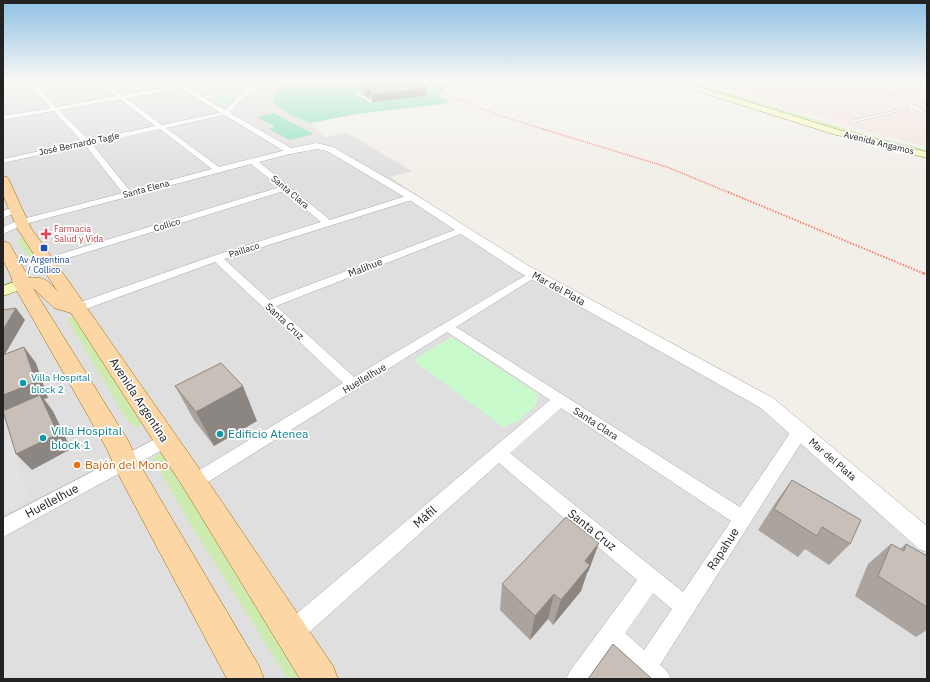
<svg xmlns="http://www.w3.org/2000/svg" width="930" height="682" font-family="'IBM Plex Sans',sans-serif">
  <rect width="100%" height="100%" fill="#f2efe9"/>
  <path fill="#e0dfdf" d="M 3,80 L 296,80 L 284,85 L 273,97 L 274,104 L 280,109 L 310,123 L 326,137 L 346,132 L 412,171 L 390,177 L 481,238 L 837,452 L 927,525 L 927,679 L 3,679 Z"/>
  <path fill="#f3e3dd" d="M 695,80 L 927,80 L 927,147 L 845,125 Z"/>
  <path fill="#cdebb0" d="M 677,80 L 686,80 L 856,132 L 927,150 L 927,153 L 856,136 Z
    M 26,237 L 44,265 L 35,268 L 17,240 Z
    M 73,316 L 135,410 L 142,424 L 135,428 L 126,418 L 67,319 Z
    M 161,452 L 302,673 L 295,679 L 288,679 L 197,535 L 152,458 Z"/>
  <path fill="#c8facc" d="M 244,91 L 227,103 L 220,104 L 208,97 Z
    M 452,337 L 537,393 L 536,405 L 518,421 L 503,427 L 413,360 Z"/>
  <path fill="#88e0be" d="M 296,80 L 435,80 L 444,86 L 445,92 L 438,94 L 450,103 L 357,114 L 310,123 L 291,115 L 274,104 L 273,97 L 284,85 Z
    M 274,113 L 313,134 L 290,140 L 269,129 L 275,127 L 257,117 Z"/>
  <path fill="#e2e2e2" d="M 12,441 L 29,498 L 3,511 L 3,445 Z"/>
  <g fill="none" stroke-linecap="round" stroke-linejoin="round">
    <g stroke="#a9a9a9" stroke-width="1">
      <path id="service" d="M 420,80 L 422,80 L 433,88 L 433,90 L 431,90 Z
        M 842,80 L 845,80 C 869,87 893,91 914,106 L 927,103 L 927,105 L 916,107 L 927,114 L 927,116 L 913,108 L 850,123 L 850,121 L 911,107 L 903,101 L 892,95 Z
        M 878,80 L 883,80 L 927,86 L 927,88 Z
        M 371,89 L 372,91 L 358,93 L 372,101 L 371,103 L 355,93 Z"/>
    </g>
    <g stroke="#a9a9a9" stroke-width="1">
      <path id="minor" d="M 26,80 L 32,81 L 51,80 L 35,84 L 56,107 L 116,96 L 96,80 L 101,80 L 122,95 L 212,80 L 222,80 L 220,82 L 126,98 L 162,125 L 224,112 L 238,97 L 247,90 L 200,100 L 197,98 L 253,87 L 263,80 L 268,80 L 242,99 L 228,114 L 166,128 L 219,167 L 290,149 L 293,149 L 293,153 L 259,162 L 330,220 L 409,195 L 415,195 L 416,197 L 415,199 L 224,259 L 269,300 L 460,228 L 466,228 L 468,230 L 466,232 L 276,306 L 354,377 L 533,271 L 539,274 L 537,276 L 456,327 L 740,507 L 794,427 L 800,425 L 806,427 L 808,431 L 806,435 L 660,665 L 667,671 L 671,679 L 642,679 L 612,651 L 592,679 L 566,679 L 570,671 L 637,580 L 499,463 L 298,642 L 290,645 L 282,642 L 279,634 L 282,626 L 550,400 L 447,332 L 200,487 L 194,489 L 188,487 L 185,482 L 188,477 L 343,383 L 215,262 L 83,310 L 75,310 L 73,307 L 75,304 L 213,256 L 321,222 L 284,191 L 52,263 L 44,263 L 43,261 L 44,259 L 280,187 L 251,164 L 25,224 L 3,234 L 3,227 L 19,220 L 123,193 L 85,145 L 3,163 L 3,159 L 82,142 L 54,111 L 3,120 L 3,116 L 51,108 L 29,85 L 3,89 L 3,85 L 27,82 ZM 120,99 L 155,126 L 89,140 L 59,110 ZM 160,129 L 212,169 L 130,191 L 92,144 ZM 561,408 L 731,521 L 683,592 L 510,453 ZM 653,593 L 672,609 L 644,650 L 625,633 Z
        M 165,434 L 171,435 L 173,440 L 171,445 L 3,537 L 3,518 Z"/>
    </g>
    <g stroke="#a9a9a9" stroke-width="1">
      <path id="tertiary" d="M 166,80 L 173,80 L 291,148 L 317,143 L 333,147 L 416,195 L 527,265 L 773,398 L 927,526 L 927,552 L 919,549 L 761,408 L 517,271 L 408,199 L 327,151 L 317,149 L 290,154 L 287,153 Z
        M 15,206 L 19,207 L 21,209 L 19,211 L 3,218 L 3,211 Z"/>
    </g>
    <g stroke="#707d05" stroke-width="1">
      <path id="secondary" d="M 668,80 L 678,80 L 839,130 L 927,152 L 927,158 L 833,134 L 668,82 Z
        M 22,279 L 28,281 L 30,284 L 28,287 L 3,296 L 3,286 Z"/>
    </g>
    <g stroke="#a06b00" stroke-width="1">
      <path id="primary" d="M 3,176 L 7,177 L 9,180 L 31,228 L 84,303 L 86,303 L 87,308 L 203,474 L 333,666 L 338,679 L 300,679 L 185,490 L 71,313 L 54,308 L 33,288 L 129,442 L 136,458 L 259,666 L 264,679 L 227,679 L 116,470 L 108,451 L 13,284 L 11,276 L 3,260 L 3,241 L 9,243 L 29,278 C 45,276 48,281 58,292 L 17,228 L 3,195 Z"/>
    </g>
    <path stroke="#fa8072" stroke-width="1" stroke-dasharray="1 1" stroke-linecap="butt" d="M 439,92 L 501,116 L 546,130"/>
    <path stroke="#fa8072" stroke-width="1.5" stroke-dasharray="1 1" stroke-linecap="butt" d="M 543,129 L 667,167 L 730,193"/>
    <path stroke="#fa8072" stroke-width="2" stroke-dasharray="1.5 1.5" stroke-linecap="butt" d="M 728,192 L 925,274"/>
    <path stroke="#fa8072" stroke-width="2.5" stroke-dasharray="2 2" stroke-linecap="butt" d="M 923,273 L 927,275"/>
    <use href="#service" fill="#fff" fill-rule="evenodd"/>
    <use href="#minor" fill="#fff" fill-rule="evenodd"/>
    <use href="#tertiary" fill="#fff" fill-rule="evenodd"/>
    <use href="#secondary" fill="#f7fabf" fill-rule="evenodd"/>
    <use href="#primary" fill="#fcd6a4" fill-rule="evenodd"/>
  </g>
  <path fill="#aba49e" d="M 362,85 L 426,94 L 423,96 L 373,102 L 371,99 L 370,97 L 367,97 L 363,93 Z
    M 175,386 L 257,421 L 214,446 L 194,420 Z
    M 792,480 L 850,544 L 829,565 L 805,549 L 798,557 L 758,530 L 776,502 Z
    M 891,544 L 900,549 L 906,544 L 927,556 L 927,630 L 916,637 L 855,596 L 868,564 Z
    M 589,570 L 587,573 L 581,591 L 553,625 L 548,619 L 530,640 L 500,610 L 502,584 Z"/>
  <path fill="#8b8681" d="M 426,86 L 426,94 L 423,96 L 373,102 L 372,94 Z
    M 371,89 L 370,91 L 370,97 L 367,97 L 366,90 Z
    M 16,308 L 25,320 L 4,356 L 3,357 L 3,330 Z
    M 24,347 L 36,363 L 48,398 L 44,399 L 53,411 L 71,449 L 32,470 L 16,454 L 9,414 L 3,408 L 3,395 Z
    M 243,386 L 257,421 L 214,446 L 196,412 Z
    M 599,543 L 589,570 L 587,573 L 581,591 L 553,625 L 561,600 L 585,561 Z
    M 554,594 L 548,619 L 530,640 L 535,616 Z"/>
  <path fill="#c7bfb8" stroke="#8b8681" d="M 419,80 L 426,86 L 422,89 L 372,94 L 370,91 L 371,89 L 366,90 L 362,85 Z
    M 16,308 L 3,330 L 3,310 Z
    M 24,347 L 36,382 L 3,395 L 3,355 Z
    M 221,363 L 243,386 L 196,412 L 175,386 Z
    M 40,395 L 58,434 L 16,454 L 3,411 Z
    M 792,480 L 861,520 L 850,544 L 822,527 L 817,536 L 774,509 Z
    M 566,517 L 599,543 L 585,561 L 590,565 L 561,600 L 554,594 L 535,616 L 502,584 Z
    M 891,544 L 904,551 L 906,544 L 927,556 L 927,607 L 878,576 Z
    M 613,644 L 652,679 L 588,679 Z"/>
  <linearGradient id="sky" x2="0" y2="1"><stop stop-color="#8fc0e4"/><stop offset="0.46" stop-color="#f9f8f5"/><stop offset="1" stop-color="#f9f8f5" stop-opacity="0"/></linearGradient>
  <rect width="930" height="175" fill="url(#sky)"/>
  <path fill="#e0444e" stroke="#fff" stroke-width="1.5" d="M44 228h4v4h4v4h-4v4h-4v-4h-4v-4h4z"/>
  <rect fill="#1a4fb4" stroke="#fff" stroke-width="1.5" x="40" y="244" width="8" height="8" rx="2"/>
  <g fill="#0f9aa8" stroke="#fff" stroke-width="1.5">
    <circle cx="23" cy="383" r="4"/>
    <circle cx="220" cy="434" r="4"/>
    <circle cx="43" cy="438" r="4"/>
  </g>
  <circle fill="#e8710a" stroke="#fff" stroke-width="1.5" cx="77" cy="465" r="4"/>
  <g text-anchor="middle" stroke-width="3.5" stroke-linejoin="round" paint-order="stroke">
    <g font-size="9" fill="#222" stroke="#fff">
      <text transform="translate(879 143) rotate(14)" y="3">Avenida Angamos</text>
      <text transform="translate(79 144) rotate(-12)" y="3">José Bernardo Tagle</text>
      <text transform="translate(146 189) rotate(-15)" y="3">Santa Elena</text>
      <text transform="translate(290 192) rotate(40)" y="3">Santa Clara</text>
      <text transform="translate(167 225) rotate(-17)" y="3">Collico</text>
      <text transform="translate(244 250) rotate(-18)" y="3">Paillaco</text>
    </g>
    <g font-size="9" fill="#be3a42" stroke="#fff" text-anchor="start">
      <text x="54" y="232">Farmacia<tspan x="54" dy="10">Salud y Vida</tspan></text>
    </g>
    <g font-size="9" fill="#164399" stroke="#fff">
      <text x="44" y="263">Av Argentina<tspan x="44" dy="10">/ Collico</tspan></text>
    </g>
    <g font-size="10" fill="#222" stroke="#fff">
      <text transform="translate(365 267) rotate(-21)" y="4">Malihue</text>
      <text transform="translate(559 288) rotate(29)" y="4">Mar del Plata</text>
      <text transform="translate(285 321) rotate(43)" y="4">Santa Cruz</text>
      <text transform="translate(364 378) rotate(-31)" y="4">Huellelhue</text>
      <text transform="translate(596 423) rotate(33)" y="4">Santa Clara</text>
      <text transform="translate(833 459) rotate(41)" y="4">Mar del Plata</text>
    </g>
    <g font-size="10" fill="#0d838f" stroke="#fff" text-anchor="start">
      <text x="31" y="381">Villa Hospital<tspan x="31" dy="12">block 2</tspan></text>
    </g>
    <g font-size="12" fill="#222" stroke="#fff">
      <text transform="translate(139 400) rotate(57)" y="4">Avenida Argentina</text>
      <text transform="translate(52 501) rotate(-28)" y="4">Huellelhue</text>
      <text transform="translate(425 517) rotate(-41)" y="4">Máfil</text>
      <text transform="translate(592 530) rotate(39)" y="4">Santa Cruz</text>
      <text transform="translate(723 549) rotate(-57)" y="4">Rapahue</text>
    </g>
    <g font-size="12" fill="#0d838f" stroke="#fff" text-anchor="start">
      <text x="51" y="435">Villa Hospital<tspan x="51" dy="14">block 1</tspan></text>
      <text x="228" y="438">Edificio Atenea</text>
    </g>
    <g font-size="12" fill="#c56008" stroke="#fff" text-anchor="start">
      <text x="85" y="469">Bajón del Mono</text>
    </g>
  </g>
  <rect width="930" height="682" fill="none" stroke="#222222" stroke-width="8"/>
</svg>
